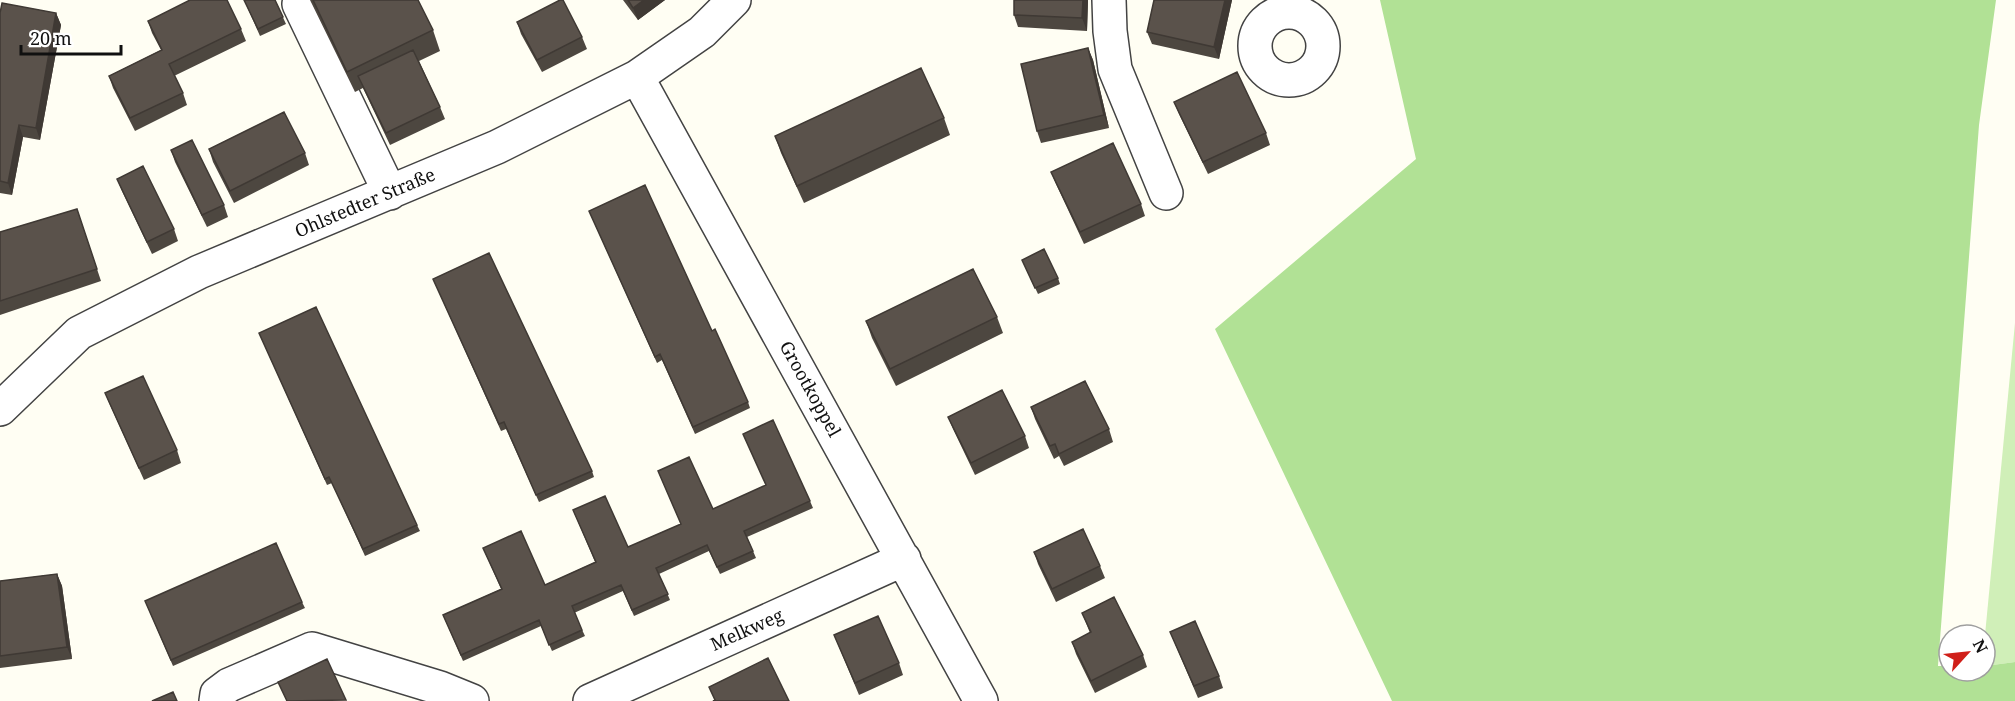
<svg xmlns="http://www.w3.org/2000/svg" width="2015" height="701" font-family="'Noto Serif',serif">
  <rect width="100%" height="100%" fill="#fffef3"/>
  <path fill="#d0efb8" d="M 2015,323 L 2015,662 L 1985,666 L 1985,635 Z"/>
  <path fill="#b1e195" d="M 1380,0 L 1996,0 L 1979,125 L 1938,666 L 1949,666 L 1949,671 L 1985,671 L 1985,666 L 2015,662 L 2015,701 L 1392,701 L 1215,329 L 1416,159 Z"/>
  <g fill="none" stroke-linecap="round" stroke-linejoin="round">
    <g stroke="#434343" stroke-width="36">
      <path id="minor" d="M 1109,0 L 1110,31 L 1115,69 L 1166,193
        M 299,4 L 390,193
        M1255 46a34 34 0 1 1 68 0a34 34 0 1 1-68 0Z
        M 637,77 L 981,701
        M 0,409 L 79,333 L 199,272 L 497,147 L 637,77 L 702,32 L 734,0
        M 216,701 L 217,694 L 229,685 L 312,649 L 440,688 L 472,701
        M 590,701 L 904,559"/>
    </g>
    <use href="#minor" stroke="#fff" stroke-width="33"/>
  </g>
  <path fill="#4d4740" d="M 244,0 L 275,0 L 286,24 L 260,36 Z
    M 310,0 L 418,0 L 433,30 L 440,51 L 419,61 L 440,107 L 445,119 L 390,145 L 363,88 L 355,92 Z
    M 623,0 L 665,0 L 638,20 Z
    M 1088,0 L 1087,31 L 1018,27 L 1014,15 Z
    M 1154,0 L 1232,0 L 1219,59 L 1152,44 L 1147,32 Z
    M 0,13 L 56,13 L 61,25 L 40,140 L 23,137 L 12,195 L 0,193 Z
    M 148,21 L 241,29 L 246,41 L 174,76 L 183,93 L 187,105 L 135,131 L 113,88 L 109,76 L 161,50 L 152,33 Z
    M 517,22 L 582,37 L 587,49 L 542,72 L 521,34 Z
    M 1088,48 L 1093,60 L 1109,128 L 1041,143 L 1037,131 Z
    M 1174,102 L 1266,133 L 1270,145 L 1208,174 L 1179,114 Z
    M 944,118 L 950,135 L 804,203 L 781,153 L 775,136 Z
    M 209,149 L 305,153 L 309,165 L 234,203 L 213,162 Z
    M 171,150 L 224,205 L 228,217 L 207,227 L 175,162 Z
    M 1051,172 L 1141,204 L 1145,216 L 1084,244 L 1056,184 Z
    M 117,179 L 174,229 L 178,241 L 152,254 L 122,191 Z
    M 77,209 L 101,281 L 0,315 L 0,232 Z
    M 589,211 L 712,331 L 748,402 L 750,408 L 695,434 L 662,360 L 657,363 Z
    M 1022,260 L 1058,278 L 1060,284 L 1038,294 Z
    M 433,279 L 592,471 L 594,477 L 539,502 L 506,429 L 501,431 Z
    M 997,317 L 1003,333 L 896,386 L 872,338 L 866,321 Z
    M 259,333 L 417,525 L 420,531 L 365,556 L 332,483 L 327,485 Z
    M 105,393 L 177,450 L 181,463 L 144,480 L 110,405 Z
    M 1031,407 L 1109,429 L 1113,442 L 1064,466 L 1059,456 L 1054,459 L 1035,419 Z
    M 948,417 L 1025,436 L 1029,448 L 975,475 L 953,429 Z
    M 743,434 L 810,501 L 813,508 L 747,537 L 756,558 L 720,574 L 709,551 L 659,574 L 670,600 L 634,616 L 623,591 L 574,613 L 585,636 L 552,651 L 541,626 L 463,661 L 443,615 L 501,589 L 483,548 L 545,585 L 595,562 L 573,510 L 628,547 L 681,524 L 658,471 L 713,509 L 766,485 Z
    M 1034,552 L 1100,566 L 1105,578 L 1056,602 L 1038,564 Z
    M 57,574 L 62,586 L 72,659 L 0,668 L 0,581 Z
    M 302,602 L 305,608 L 173,666 L 148,608 Z
    M 1082,613 L 1143,655 L 1147,667 L 1095,693 L 1076,654 L 1072,642 L 1090,633 Z
    M 1170,632 L 1219,676 L 1223,688 L 1198,698 Z
    M 834,635 L 899,663 L 903,675 L 859,695 Z"/>
  <path fill="#3f3934" d="M 644,0 L 665,0 L 638,20 L 633,8 Z
    M 1083,0 L 1088,0 L 1087,31 L 1082,18 Z
    M 1225,0 L 1232,0 L 1219,59 L 1214,47 Z
    M 56,13 L 61,25 L 40,140 L 36,128 Z
    M 1088,48 L 1093,60 L 1109,128 L 1104,115 Z
    M 19,125 L 23,137 L 12,195 L 8,183 Z
    M 57,574 L 62,586 L 72,659 L 67,647 Z"/>
  <path fill="#5a524b" stroke="#3f3934" stroke-width="1.5" d="M 190,0 L 227,0 L 241,29 L 169,64 L 183,93 L 130,118 L 109,76 L 162,50 L 148,21 Z
    M 244,0 L 275,0 L 283,17 L 258,29 Z
    M 313,0 L 418,0 L 433,30 L 347,72 Z
    M 560,0 L 563,0 L 582,37 L 537,60 L 517,22 Z
    M 628,0 L 644,0 L 633,8 Z
    M 1014,0 L 1083,0 L 1082,18 L 1014,15 Z
    M 1154,0 L 1225,0 L 1214,47 L 1147,32 Z
    M 2,3 L 56,13 L 36,128 L 19,125 L 8,183 L 0,181 L 0,13 Z
    M 1088,48 L 1104,115 L 1037,131 L 1021,64 Z
    M 413,50 L 440,107 L 386,133 L 358,76 Z
    M 921,68 L 944,118 L 797,186 L 775,136 Z
    M 1237,72 L 1266,133 L 1203,162 L 1174,102 Z
    M 284,112 L 305,153 L 230,191 L 209,149 Z
    M 192,140 L 224,205 L 202,215 L 171,150 Z
    M 1113,143 L 1141,204 L 1080,232 L 1051,172 Z
    M 143,166 L 174,229 L 147,242 L 117,179 Z
    M 645,185 L 712,331 L 715,329 L 748,402 L 693,427 L 660,354 L 655,357 L 589,211 Z
    M 77,209 L 97,269 L 0,301 L 0,232 Z
    M 1044,249 L 1058,278 L 1035,288 L 1022,260 Z
    M 489,253 L 592,471 L 536,495 L 504,422 L 499,424 L 433,279 Z
    M 973,269 L 997,317 L 890,369 L 866,321 Z
    M 316,307 L 417,525 L 363,549 L 329,477 L 325,479 L 259,333 Z
    M 143,376 L 177,450 L 139,468 L 105,393 Z
    M 1085,381 L 1109,429 L 1059,454 L 1055,444 L 1050,446 L 1031,407 Z
    M 1002,390 L 1025,436 L 971,463 L 948,417 Z
    M 773,420 L 810,501 L 744,531 L 753,551 L 717,567 L 707,545 L 656,568 L 668,594 L 632,610 L 621,585 L 572,606 L 582,630 L 549,645 L 539,620 L 461,655 L 443,615 L 502,589 L 483,548 L 521,531 L 545,585 L 596,562 L 573,510 L 605,496 L 628,547 L 681,524 L 658,471 L 689,457 L 713,509 L 766,485 L 743,434 Z
    M 1083,529 L 1100,566 L 1052,589 L 1034,552 Z
    M 276,543 L 302,602 L 171,660 L 145,601 Z
    M 57,574 L 67,647 L 0,656 L 0,581 Z
    M 1114,597 L 1143,655 L 1091,681 L 1072,642 L 1091,632 L 1082,613 Z
    M 878,616 L 899,663 L 855,683 L 834,635 Z
    M 1195,621 L 1219,676 L 1194,686 L 1170,632 Z
    M 768,658 L 789,701 L 713,701 L 715,700 L 709,687 Z
    M 327,659 L 346,700 L 287,701 L 278,682 Z
    M 173,692 L 177,701 L 152,701 Z"/>
  <g text-anchor="middle" stroke-width="6" stroke-linejoin="round" paint-order="stroke">
    <g font-size="18" fill="#101010" stroke="#fff">
      <text transform="translate(365 203) rotate(-23)" y="6">Ohlstedter Straße</text>
      <text transform="translate(810 389) rotate(61)" y="6">Grootkoppel</text>
      <text transform="translate(747 630) rotate(-24)" y="6">Melkweg</text>
    </g>
  </g>
  <g transform="translate(1967 653) rotate(63)"><circle r="28" fill="#ffffff" stroke="#9f9f9f" stroke-width="1.5"/>
  <path d="M0-4.5L10 22L0 15L-10 22Z" fill="#d01f19"/>
  <text y="-9" font-size="16" font-weight="bold" text-anchor="middle" fill="#101010">N</text>
  </g>
  <path d="M21 45v9h100v-9" fill="none" stroke="#101010" stroke-width="3"/>
  <text x="30" y="45" font-size="18" fill="#101010" stroke="#ffffff" stroke-width="4.5" paint-order="stroke">20 m</text>
</svg>
